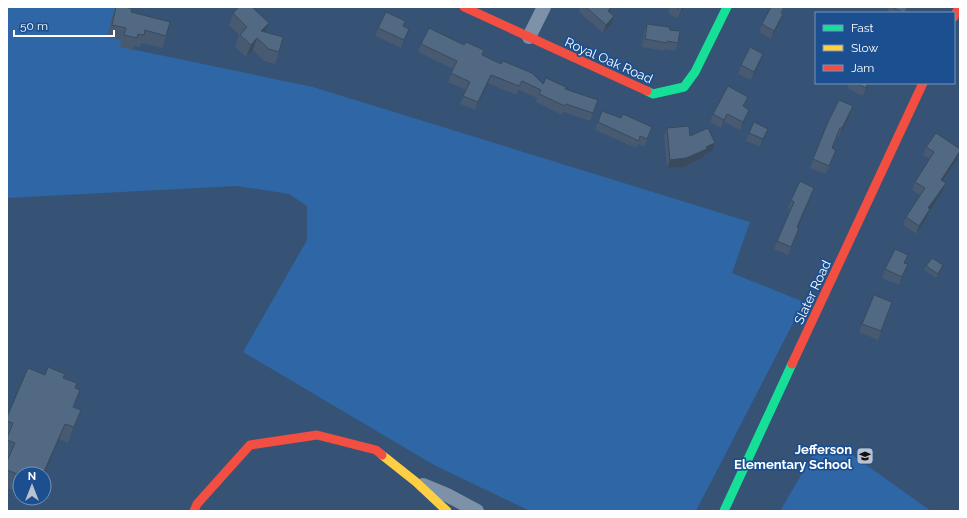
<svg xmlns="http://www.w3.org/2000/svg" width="967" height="518" font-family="Raleway,sans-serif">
  <rect width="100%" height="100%" fill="#365274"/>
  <path fill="#2f66a5" d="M 7,7 L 128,7 L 126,48 L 313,87 L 750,222 L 732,273 L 804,302 L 696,511 L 530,511 L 434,465 L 243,352 L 307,240 L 307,206 L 289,194 L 237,186 L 7,198 Z
    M 844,449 L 931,511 L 780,511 L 814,453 Z"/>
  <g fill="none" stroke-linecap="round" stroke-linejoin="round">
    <path stroke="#7d92a8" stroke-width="14" d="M 529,37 L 544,7
      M 423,485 L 447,495 L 477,511"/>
    <path stroke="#16e098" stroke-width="9" d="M 647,91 L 653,94 L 684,87 L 695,72 L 727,7
      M 724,511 L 792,364"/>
    <path stroke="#ffcf43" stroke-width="9" d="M 382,455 L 416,482 L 447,511"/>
    <path stroke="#f24e42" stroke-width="9" d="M 464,7 L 647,91
      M 954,17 L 959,7
      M 792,364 L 923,83
      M 194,511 L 197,504 L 250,445 L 317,435 L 376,450 L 382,455"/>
  </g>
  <path fill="#475a72" d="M 116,7 L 131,12 L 166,36 L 162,48 L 141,43 L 140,47 L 134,46 L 132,50 L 120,47 L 121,40 L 107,37 L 112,17 Z
    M 580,7 L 612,7 L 610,13 L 614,16 L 611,25 L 603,33 L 579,12 Z
    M 670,7 L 683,7 L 678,18 L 668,13 Z
    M 771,7 L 785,7 L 782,13 L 783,14 L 780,22 L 771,39 L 759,32 L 762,24 Z
    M 889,7 L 909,7 L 906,13 L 886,13 Z
    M 233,13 L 265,33 L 279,52 L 275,64 L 264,61 L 253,50 L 246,57 L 235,47 L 239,35 L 229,25 Z
    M 647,24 L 670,30 L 678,43 L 675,51 L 665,49 L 664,51 L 642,47 L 644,32 Z
    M 403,26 L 409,29 L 401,48 L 375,36 L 378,28 Z
    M 421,44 L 482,55 L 543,84 L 565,89 L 598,100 L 590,121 L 563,112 L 562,115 L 536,102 L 537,98 L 519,90 L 516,95 L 488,83 L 475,110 L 460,104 L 466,90 L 448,82 L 453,69 L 418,52 Z
    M 760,62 L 751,80 L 738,74 L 741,65 Z
    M 849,83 L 869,83 L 863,96 L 847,88 Z
    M 745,105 L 744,107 L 749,110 L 746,118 L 740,130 L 724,122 L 721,128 L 710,122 L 713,114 Z
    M 853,106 L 850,115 L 839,137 L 837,136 L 832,149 L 836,150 L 826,174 L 810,168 L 828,122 Z
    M 602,111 L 650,134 L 644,147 L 638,144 L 636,148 L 595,130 Z
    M 667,128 L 690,136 L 712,151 L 705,154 L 704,157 L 683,167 L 667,168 L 664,136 Z
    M 768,129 L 760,147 L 746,141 L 749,133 Z
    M 926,147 L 960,149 L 960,152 L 958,158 L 943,181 L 946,183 L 943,191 L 929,212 L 927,217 L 916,234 L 903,225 L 906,217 L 920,195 L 912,190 L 915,182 L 930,159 L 923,155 Z
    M 811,196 L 797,228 L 796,236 L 788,255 L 774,249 L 791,210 L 788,208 L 791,200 Z
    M 905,263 L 908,264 L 899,285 L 882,278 L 885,269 Z
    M 926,266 L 942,269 L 936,278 L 924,270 Z
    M 874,295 L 892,302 L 878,340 L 859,332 Z
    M 45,375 L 64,378 L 75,388 L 74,407 L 81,410 L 68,443 L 59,439 L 44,475 L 44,474 L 20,474 L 20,493 L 7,488 L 7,461 L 8,459 L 7,458 L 7,417 Z"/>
  <path fill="#394a5c" d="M 611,7 L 612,7 L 609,14 L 608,11 Z
    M 682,7 L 683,7 L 678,18 L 681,10 Z
    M 783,14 L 780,22 L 771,39 L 774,31 Z
    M 614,16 L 611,25 L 603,33 L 606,25 Z
    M 269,23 L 265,35 L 261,31 Z
    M 409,29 L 406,37 L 401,48 L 404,40 Z
    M 257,38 L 253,50 L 246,57 L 251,45 Z
    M 763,54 L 760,62 L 751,80 L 754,72 Z
    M 491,75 L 488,83 L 475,110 L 478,102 Z
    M 868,83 L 869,83 L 863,96 L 866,88 Z
    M 853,106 L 850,115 L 839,137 L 842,128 Z
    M 749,110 L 746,118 L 740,130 L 743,122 Z
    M 727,114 L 724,122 L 721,128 L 724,120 Z
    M 768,129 L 765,137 L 760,147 L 763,139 Z
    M 715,143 L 712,151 L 705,154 L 704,157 L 683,167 L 667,168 L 670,160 Z
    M 960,151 L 958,158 L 938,188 L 941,180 Z
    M 946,183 L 943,191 L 929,212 L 927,217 L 916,234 L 919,226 L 928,208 Z
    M 814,188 L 811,196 L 794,236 L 797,227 Z
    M 908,264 L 905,272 L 899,285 L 902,277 Z
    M 943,265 L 942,269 L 936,278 L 938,274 Z
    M 81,410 L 75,426 L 68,443 L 74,427 Z
    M 65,424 L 59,439 L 44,475 L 43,474 Z"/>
  <path fill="#526984" stroke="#394a5c" d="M 116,7 L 126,7 L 132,9 L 131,12 L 170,22 L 166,36 L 145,30 L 144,35 L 138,34 L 137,38 L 124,35 L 126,28 L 112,25 Z
    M 239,7 L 252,7 L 269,23 L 261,31 L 283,37 L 279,52 L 269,49 L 257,38 L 251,45 L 240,35 L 247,27 L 233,13 Z
    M 586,7 L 611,7 L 608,11 L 614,16 L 606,25 Z
    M 675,7 L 682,7 L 681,10 Z
    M 771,7 L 784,7 L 781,13 L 783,14 L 774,31 L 762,24 Z
    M 892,7 L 908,7 L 904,13 Z
    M 386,12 L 405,21 L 403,26 L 409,29 L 404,40 L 378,28 Z
    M 647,24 L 669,27 L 670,30 L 680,31 L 678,43 L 667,41 L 667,43 L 645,39 Z
    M 429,28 L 464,45 L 466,42 L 484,50 L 482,55 L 501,64 L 503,61 L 532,73 L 543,84 L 546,78 L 566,87 L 565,89 L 598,100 L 593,113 L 566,104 L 565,106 L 539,94 L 541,90 L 522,81 L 519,86 L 491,75 L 478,102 L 463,96 L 470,82 L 451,73 L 457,61 L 421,44 Z
    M 750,47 L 763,54 L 754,72 L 741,65 Z
    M 856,83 L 868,83 L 866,88 Z
    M 728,86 L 748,97 L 743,106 L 749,110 L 743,122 L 727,114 L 724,120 L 713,114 Z
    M 839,100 L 853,106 L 842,128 L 840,128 L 832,148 L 836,150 L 829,166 L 813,159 L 828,122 Z
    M 602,111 L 621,118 L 623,114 L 652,127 L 647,139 L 640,136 L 639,141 L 598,122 Z
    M 754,122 L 768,129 L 763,139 L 749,133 Z
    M 689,126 L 690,136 L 708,128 L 715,143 L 706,147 L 707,149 L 686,158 L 670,160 L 667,128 Z
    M 936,133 L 960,149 L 960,151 L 941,180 L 946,183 L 928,208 L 930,209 L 919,226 L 906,217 L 925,188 L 915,182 L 934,152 L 926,147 Z
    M 800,181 L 814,188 L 797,227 L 799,228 L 791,247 L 777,241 L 794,202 L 791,200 Z
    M 895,249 L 908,255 L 904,263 L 908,264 L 902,277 L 885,269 Z
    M 932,258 L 943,265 L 938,274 L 926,266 Z
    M 874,295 L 892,302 L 881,331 L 862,324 Z
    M 48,367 L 65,374 L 63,378 L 77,383 L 75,388 L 80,390 L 73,407 L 81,410 L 74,427 L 65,424 L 43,474 L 20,474 L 20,475 L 7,470 L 7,461 L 15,443 L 7,440 L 7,438 L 13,423 L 7,421 L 7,417 L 28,368 L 45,375 Z"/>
  <defs>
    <g id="school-square" transform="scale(0.9)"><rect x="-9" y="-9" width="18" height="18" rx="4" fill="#b9c2ce" stroke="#1b4f8f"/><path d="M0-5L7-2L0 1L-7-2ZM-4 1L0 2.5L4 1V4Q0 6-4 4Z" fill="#111"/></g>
  </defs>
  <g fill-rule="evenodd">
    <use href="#school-square" x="865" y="456"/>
  </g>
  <g text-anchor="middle" stroke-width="3.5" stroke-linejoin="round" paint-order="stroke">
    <g font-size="13" fill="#fff" stroke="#1b4f8f">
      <text transform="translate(609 60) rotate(24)" y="5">Royal Oak Road</text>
      <text transform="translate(812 292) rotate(-65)" y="5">Slater Road</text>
    </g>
    <g font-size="13" font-weight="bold" fill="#fff" stroke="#1b4f8f" text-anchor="end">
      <text x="852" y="454">Jefferson<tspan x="852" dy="15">Elementary School</tspan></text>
    </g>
  </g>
  <rect width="967" height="518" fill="none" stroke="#ffffff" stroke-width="16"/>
  <rect x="815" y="12" width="140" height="72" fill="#1b4f8f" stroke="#7695bc"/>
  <rect x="823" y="25" width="20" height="6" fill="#16e098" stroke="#7695bc"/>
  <text x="851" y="32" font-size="12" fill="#ffffff">Fast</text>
  <rect x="823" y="45" width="20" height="6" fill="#ffcf43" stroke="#7695bc"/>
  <text x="851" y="52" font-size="12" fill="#ffffff">Slow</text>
  <rect x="823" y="65" width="20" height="6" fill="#f24e42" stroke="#7695bc"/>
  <text x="851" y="72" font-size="12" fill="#ffffff">Jam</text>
  <g transform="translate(32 486)"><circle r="19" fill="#1b4f8f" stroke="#7695bc"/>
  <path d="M0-3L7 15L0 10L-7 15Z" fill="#b9c2ce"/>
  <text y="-6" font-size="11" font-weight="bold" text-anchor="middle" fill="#ffffff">N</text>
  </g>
  <path d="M14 30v6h100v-6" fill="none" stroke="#ffffff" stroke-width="2"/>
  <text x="20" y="30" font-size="12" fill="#ffffff" stroke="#1b4f8f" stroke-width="3" paint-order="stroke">50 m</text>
</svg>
